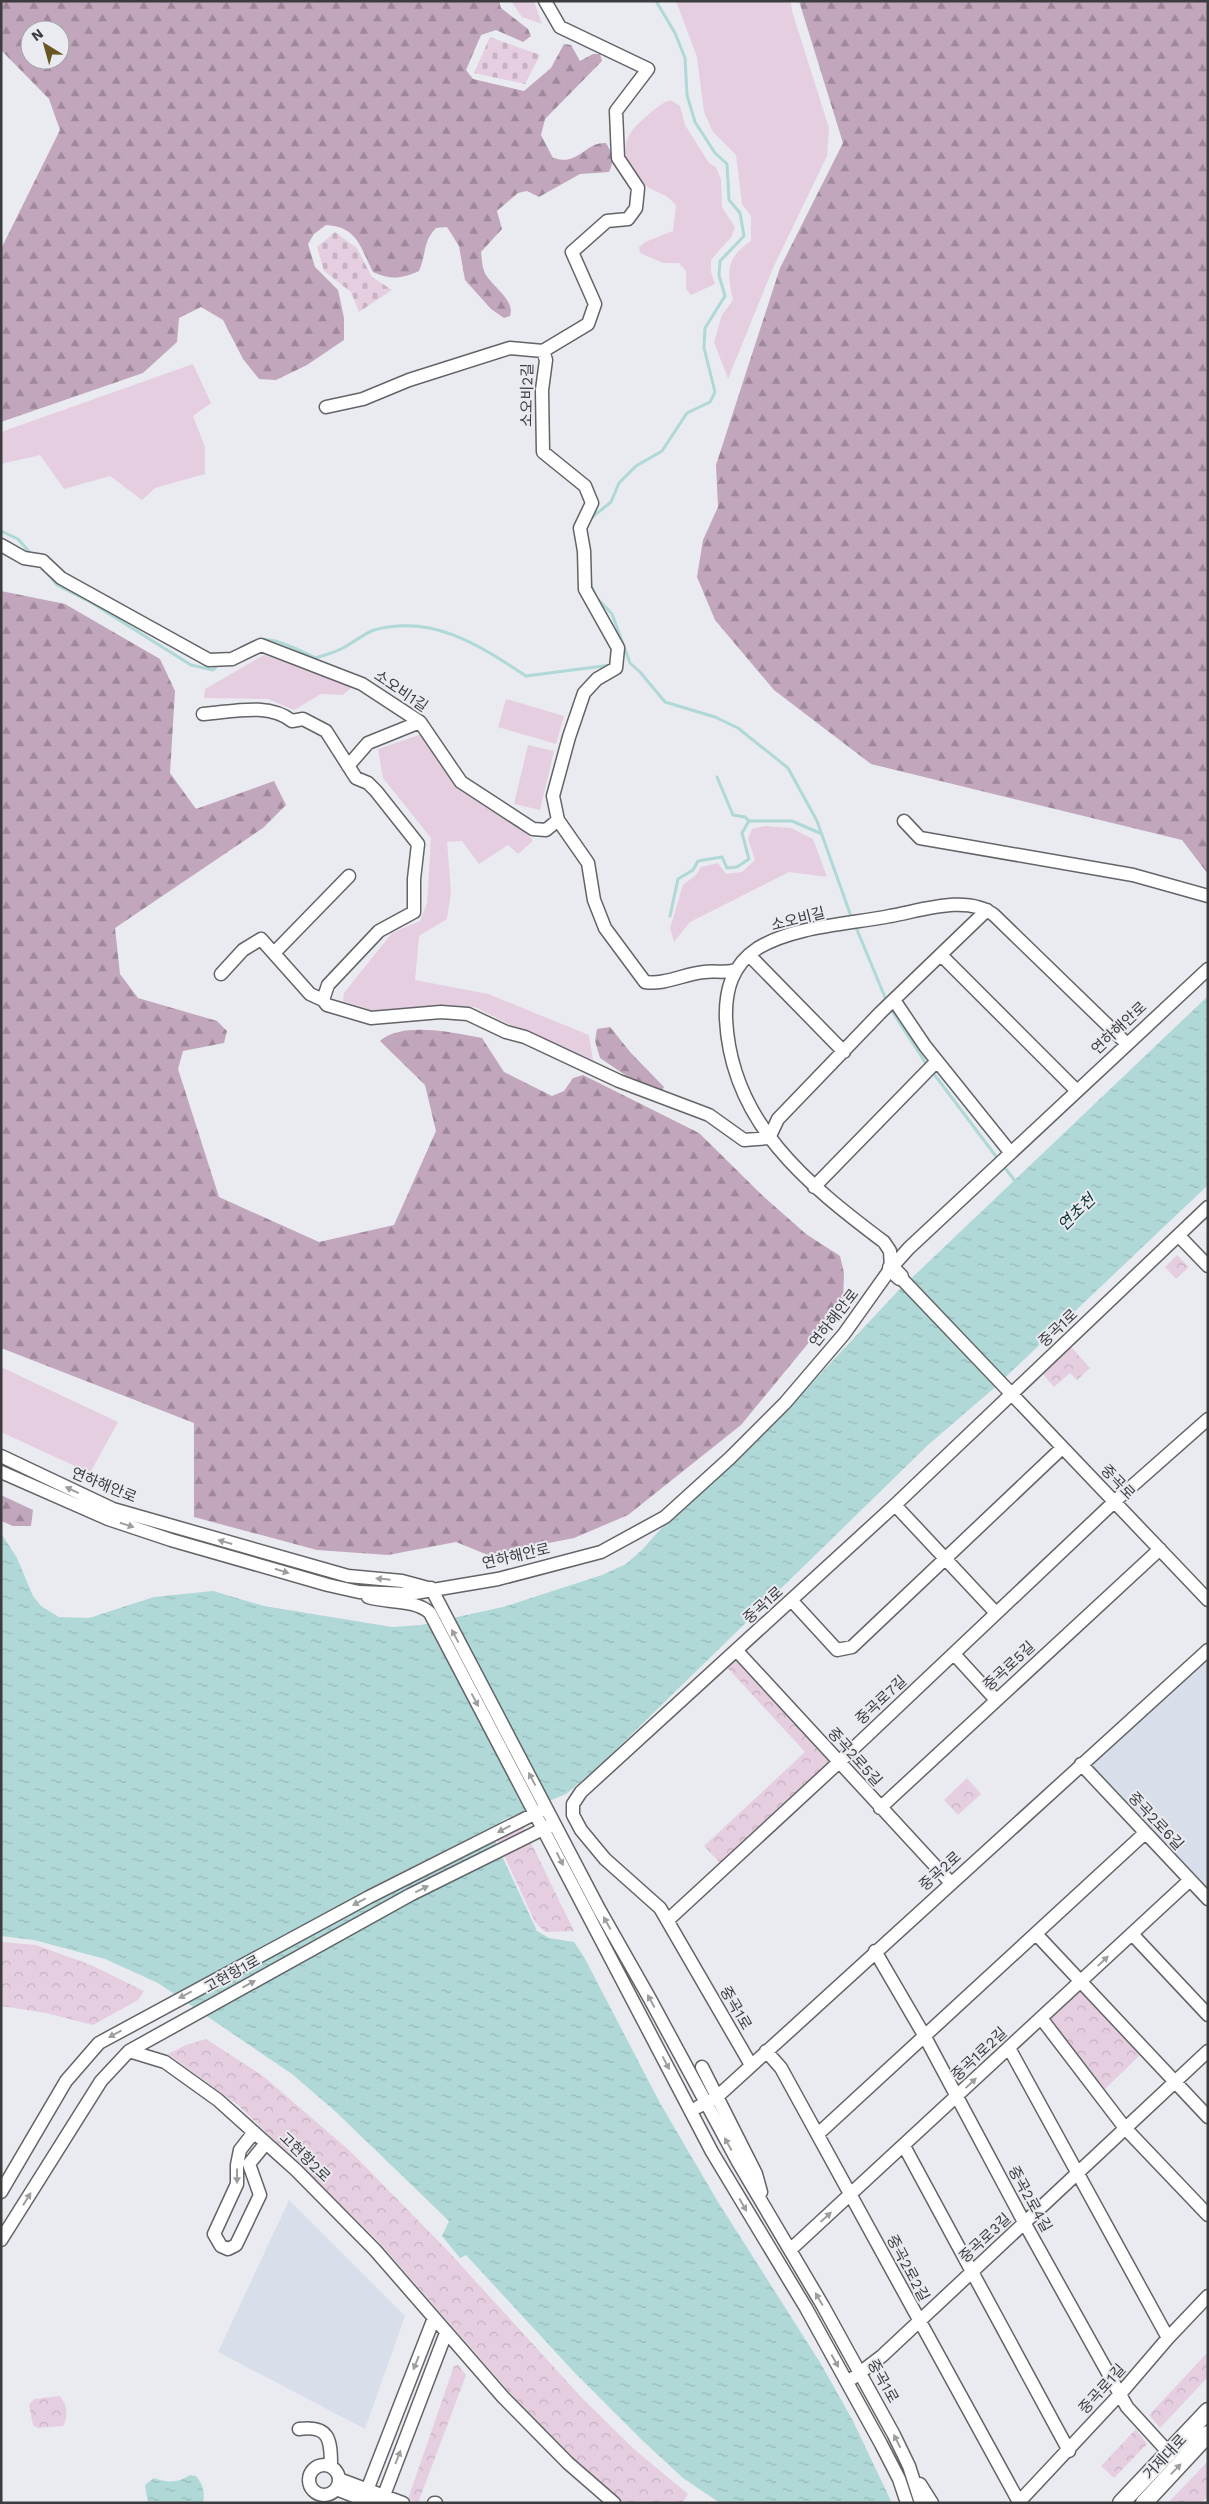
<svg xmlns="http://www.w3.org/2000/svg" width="1209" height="2504" font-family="'Work Sans','Noto Sans KR',sans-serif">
  <defs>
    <pattern id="forest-firs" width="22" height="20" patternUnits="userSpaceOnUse" patternTransform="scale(1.25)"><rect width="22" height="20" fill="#c2a6bc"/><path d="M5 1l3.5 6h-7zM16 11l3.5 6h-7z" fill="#9f889a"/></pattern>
    <pattern id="cemetery-stones" width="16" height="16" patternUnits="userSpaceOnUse" patternTransform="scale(1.25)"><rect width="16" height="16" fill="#e6cee1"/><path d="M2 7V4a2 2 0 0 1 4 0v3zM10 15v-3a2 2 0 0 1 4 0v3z" fill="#c6b2c2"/></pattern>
    <pattern id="park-crowns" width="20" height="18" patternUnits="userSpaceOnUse" patternTransform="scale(1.25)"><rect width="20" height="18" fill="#e6cee1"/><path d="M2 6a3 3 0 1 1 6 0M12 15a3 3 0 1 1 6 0" fill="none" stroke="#c6b2c2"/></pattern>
    <pattern id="water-ripples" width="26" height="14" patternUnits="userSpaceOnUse" patternTransform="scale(1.25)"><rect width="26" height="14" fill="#afd8d7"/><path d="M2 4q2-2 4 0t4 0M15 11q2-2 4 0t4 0" fill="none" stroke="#97baba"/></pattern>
  </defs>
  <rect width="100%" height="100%" fill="#e9ebf0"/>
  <path fill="#d9dfea" d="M 1208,1650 L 1208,1899 L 1081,1764 Z
    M 289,2200 L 405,2316 L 365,2429 L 218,2352 Z"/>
  <path fill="#e6cee1" d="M 511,1 L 534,1 L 542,24 L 522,17 Z
    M 676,1 L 791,1 L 792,11 L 829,128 L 827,156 L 773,268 L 728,379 L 714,342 L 722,315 L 733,300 C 727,273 725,258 751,241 L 751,216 L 742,204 L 736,155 L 713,132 L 704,112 L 697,57 Z
    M 671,100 L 680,106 L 685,125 L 709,163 L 716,167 L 721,179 L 722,207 L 735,227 L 732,236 L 711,260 L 711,272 L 715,284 L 691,295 L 686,289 L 686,271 L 679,263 L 663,263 L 640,253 L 639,247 L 645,242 L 673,231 L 676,206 C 667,192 656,194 645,185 C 625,168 617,144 637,125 C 647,116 658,104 671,100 Z
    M 193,364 L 211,403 L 193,416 L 205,447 L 205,474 L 155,488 L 142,500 L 110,476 L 64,489 L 40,455 L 1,464 L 1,432 Z
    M 264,655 L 341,682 L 351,688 L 343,695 L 321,694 L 294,710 L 268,699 L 204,698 L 205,689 Z
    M 506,699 L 564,716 L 556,744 L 498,727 Z
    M 422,734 L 457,789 L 530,836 L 533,841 L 518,854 L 508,845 L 479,864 L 462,841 L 447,842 L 451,892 L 447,919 L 419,936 L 415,980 L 488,994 L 589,1035 L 593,1060 L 512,1026 L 475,1007 L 440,1005 L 378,1012 L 343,1001 L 344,993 L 392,933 L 420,921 L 427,903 L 431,838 L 383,778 L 378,749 Z
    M 528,745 L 554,751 L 540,810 L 514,804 Z
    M 765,826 L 791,828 L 813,839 L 827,877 L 789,872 L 690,922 L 674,942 L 670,928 L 683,885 L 696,875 L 701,867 L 718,863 L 726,874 L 742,872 L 755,860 L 748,839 L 752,829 Z
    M 1,1367 L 118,1422 L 90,1473 L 1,1432 Z"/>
  <path fill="url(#forest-firs)" fill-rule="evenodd" d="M 1,1 L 499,1 L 501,8 L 528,29 L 531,36 L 523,42 L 496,30 L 481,35 L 466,70 L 473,79 L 524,91 L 551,68 L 564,44 L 571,45 L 580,61 L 593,54 L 600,54 L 602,61 L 545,119 L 541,135 L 553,158 C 558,159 565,161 569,159 C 583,156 590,142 606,143 C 612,153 615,160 609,172 L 580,174 L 539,197 L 527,191 L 518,193 L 497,211 L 502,229 L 481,252 C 482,259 482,269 486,275 C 494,288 515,300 510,316 L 504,318 L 491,309 L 465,280 L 459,246 L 447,227 L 436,228 C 422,243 427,253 419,271 C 401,279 391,280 373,272 C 360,247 358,227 326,225 L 314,234 L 308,244 L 315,267 L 338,290 L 344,318 L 344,340 L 307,365 L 276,380 L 259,379 L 243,359 L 223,320 L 201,307 L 179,318 L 177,342 L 143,373 L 1,422 L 1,249 L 60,130 L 49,99 L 1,50 ZM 30,30 L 60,30 L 60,60 L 30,60 Z
    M 799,1 L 1208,1 L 1208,874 L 1182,840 L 871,764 L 774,690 L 715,620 L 697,577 L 703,540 L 718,507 L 716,465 L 780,268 L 843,143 Z
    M 1,591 L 65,604 L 160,659 L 175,691 L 170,773 L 196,809 L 274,781 L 286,805 L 263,828 L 115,928 L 120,974 L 138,998 L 217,1021 L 227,1031 L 224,1043 L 183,1051 L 178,1069 L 219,1197 L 319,1242 L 394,1225 L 436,1131 L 425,1085 L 380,1041 C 403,1021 454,1033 482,1038 L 504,1072 L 552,1096 L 564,1091 L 573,1078 L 583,1075 L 699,1133 L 764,1197 L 806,1234 L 840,1256 L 844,1273 L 843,1301 L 741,1425 L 628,1515 L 574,1538 L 488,1555 L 456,1542 L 388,1555 L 317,1550 L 194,1517 L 194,1423 L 1,1348 Z
    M 610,1027 L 631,1053 L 664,1087 L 661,1093 L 628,1077 L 600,1058 L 595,1041 L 597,1029 Z
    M 1,1495 L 33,1510 L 31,1526 L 13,1526 L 1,1521 Z"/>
  <path fill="url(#cemetery-stones)" d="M 490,37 L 540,55 L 525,84 L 474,73 Z
    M 335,232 L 357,248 L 372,277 L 392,290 L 359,312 L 351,292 L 324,271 L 317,247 Z"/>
  <path fill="url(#park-crowns)" d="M 1177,1255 L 1189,1267 L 1176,1279 L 1165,1267 Z
    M 1071,1347 L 1090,1368 L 1077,1380 L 1070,1373 L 1054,1387 L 1042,1373 Z
    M 737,1651 L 838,1763 L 725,1868 L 704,1846 L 805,1752 L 723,1663 Z
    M 967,1778 L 981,1794 L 958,1815 L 944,1800 Z
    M 518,1816 L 574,1931 L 545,1932 L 535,1922 L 495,1836 L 504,1821 Z
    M 1,1942 L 36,1945 L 91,1965 L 144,1991 L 138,2000 L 93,2025 L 46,2013 L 1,2006 Z
    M 1081,1981 L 1145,2050 L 1100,2094 L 1042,2018 Z
    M 206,2039 L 263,2076 L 350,2151 L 448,2251 L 582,2398 L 635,2450 L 688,2494 L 682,2503 L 623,2503 L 580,2467 L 526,2411 L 377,2240 L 238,2105 L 168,2054 L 186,2045 Z
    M 1208,2352 L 1208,2377 L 1160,2428 L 1149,2415 Z
    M 458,2365 L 466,2375 L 418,2503 L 408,2499 L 454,2366 Z
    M 60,2396 C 67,2405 69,2416 63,2426 L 38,2428 L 33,2425 L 29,2405 L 34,2399 Z
    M 1136,2429 L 1147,2444 L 1114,2478 L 1101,2466 Z
    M 1208,2461 L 1208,2496 L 1201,2503 L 1168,2503 Z"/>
  <path fill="url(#water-ripples)" d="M 1208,996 L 1208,1185 L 993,1389 L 928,1445 L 597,1768 L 566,1794 L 503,1820 L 497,1826 L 493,1837 L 537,1931 L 549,1938 L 574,1942 L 584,1957 L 660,2103 L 718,2202 L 821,2364 L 853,2421 L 892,2503 L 720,2503 L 683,2478 L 643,2441 L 574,2372 L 466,2255 L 460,2258 L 442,2236 L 449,2221 L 336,2112 L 292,2074 L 158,1983 L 105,1959 L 34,1940 L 1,1936 L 1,1533 L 17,1558 L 33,1596 L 41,1606 L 59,1617 L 89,1618 L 154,1597 L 213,1591 L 264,1606 L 392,1627 L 421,1625 L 503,1607 L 602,1575 L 626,1564 L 642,1550 L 657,1533 L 810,1385 L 898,1291 Z
    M 190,2475 L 196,2476 C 203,2484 205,2493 203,2503 L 148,2503 L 145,2485 L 154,2478 C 167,2483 178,2483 190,2475 Z"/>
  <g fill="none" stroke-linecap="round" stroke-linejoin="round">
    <path stroke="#afd8d7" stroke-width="3" d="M 590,519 L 611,502 L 619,483 L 636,466 L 662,451 L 687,413 L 710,402 L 715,392 L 704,348 L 705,328 L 725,296 L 719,275 L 720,261 L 744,236 L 740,213 L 729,200 L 727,164 L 715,153 L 695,122 L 687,95 L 685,58 L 675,33 L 656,1
      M 1,531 L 18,539 L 32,555
      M 589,546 L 591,585 L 596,597 L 612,614 L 630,663 L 640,672 L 665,702 L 715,717 L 738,728 L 788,768 L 817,821 L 852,919
      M 49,575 L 57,585 L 92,603 L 191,665 L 213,670 L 220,663
      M 239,649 C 267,629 288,646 316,658 C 324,655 333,653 341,649 C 352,644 363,634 374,630 C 433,614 479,645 526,676 L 611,665
      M 717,777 L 733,815 L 745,817 L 749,821
      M 670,916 L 678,879 L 693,870 L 698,861 L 722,857 L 727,868 L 737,867 L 749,859 L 742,833 L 749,821 L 792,821 L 822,834
      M 855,925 L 887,1002
      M 890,1008 L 927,1065
      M 931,1070 L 998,1159
      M 1002,1164 L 1015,1181"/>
    <g stroke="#626468" stroke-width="15">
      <path id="minor" d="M 545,1 L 560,27 L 648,69 L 616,111 L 618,158 L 638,188 L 636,208 L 628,219 L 607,221 L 572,252 L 595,304 L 588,324 L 543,351 L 546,360 L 542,390 L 543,452 L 585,486 L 592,503 L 580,528 L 584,551 L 585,589 L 618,648 L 616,668 L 597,679 L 584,693 L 569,737 L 553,796 L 558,820
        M 326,407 L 363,399 L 409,380 L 510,348 L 543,351
        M 1,545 L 24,558 L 43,561 L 61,578 L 209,660 L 232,659 L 261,645 L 362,684 L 420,722 L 461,782 L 533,829 L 546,830 L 558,820 L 588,863 L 594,900 L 605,928 L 645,982 C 665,985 684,974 704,972 C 717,970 721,974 736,970
        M 203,714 C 232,712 268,702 292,721 L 303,719 L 326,731 L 356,778 L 368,783 L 376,791 L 418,844 L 414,879 L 414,912 L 379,931 L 328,985 L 323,1000 L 327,1005 L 371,1018 L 441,1012 L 468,1014 L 506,1032 L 525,1037 L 619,1081 L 709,1115 L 744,1140 L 769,1138 L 778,1119 L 880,1013 L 987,910
        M 348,766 L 368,743 L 420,722
        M 904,821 L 920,838 L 1133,875 L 1208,896
        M 274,953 L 349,876
        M 749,955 L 844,1052
        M 941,955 L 1076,1090
        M 221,974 L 243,950 L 261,939 L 310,994 L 323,1000
        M 894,1000 L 925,1046 L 1010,1152
        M 814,1187 L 937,1061
        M 1179,1236 L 1208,1266
        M 891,1268 L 890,1251 L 884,1242 C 807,1184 731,1123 726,1019 C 725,990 732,965 758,948 C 794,926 850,924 890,916 C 920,911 967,894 994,915 L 1126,1043
        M 900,1277 L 1208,1600
        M 1,1456 L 113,1509 L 348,1576 L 402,1581 L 428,1588
        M 1,1472 L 108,1519 L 171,1540 L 328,1585 L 359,1592 L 409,1594 L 498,1579 L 601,1552 L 665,1517 L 730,1458 L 785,1403 L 844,1334 L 891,1268 L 909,1248 L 1208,969
        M 895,1505 L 996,1613
        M 431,1588 L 599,1909 L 650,1999 L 738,2162 L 823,2306 L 894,2435 L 909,2466 L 921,2503
        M 368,1597 C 386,1603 416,1599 430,1613 L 712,2152 L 806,2308 L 881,2444 L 899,2479 L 907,2503
        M 792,1601 L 837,1650 L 852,1647 L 1062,1448
        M 737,1651 L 951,1883
        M 954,1654 L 996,1700
        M 1081,1764 L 1208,1899
        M 880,1808 L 1160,1549
        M 668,1920 L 838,1763 L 1114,1502 L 1208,1419
        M 1132,1934 L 1208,2015
        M 1037,1935 L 1208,2117
        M 875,1951 L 924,2035 L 1025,2224 L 1127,2407 L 1169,2453
        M 1041,2018 L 1125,2128 L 1208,2215
        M 1009,2048 L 1168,2338
        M 129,2051 L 165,2062 L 218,2100 L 296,2170 L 375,2250 L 503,2397 L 568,2463 L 614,2503
        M 766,2051 L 781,2068 L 1019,2502
        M 751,2065 L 660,1908 L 605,1859 L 581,1830 L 573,1815 L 573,1804 L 581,1792 L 895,1505 L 1208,1207
        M 702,2067 L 756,2174 L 761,2192
        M 698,2107 L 718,2096 L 1208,1650
        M 254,2132 L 240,2150 L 237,2165 L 237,2184 L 214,2234 L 221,2246 L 228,2249 L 236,2245 L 260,2195 L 249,2164 L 266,2143
        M 818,2134 L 1145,1833
        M 904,2146 L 1069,2451
        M 1,2192 L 66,2081 L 99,2043 L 369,1897 L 540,1811
        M 1,2240 L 101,2081 L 129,2051 L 410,1895 L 551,1825
        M 790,2250 L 1190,1880
        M 853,2378 L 882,2356 L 1208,2051
        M 299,2429 C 329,2425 331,2439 331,2466
        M309 2480a15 15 0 1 1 30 0a15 15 0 1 1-30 0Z
        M 339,2479 L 403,2503
        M 920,2484 L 932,2503
        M 336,2489 L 372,2503
        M 362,2503 L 434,2318
        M 381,2503 L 446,2333
        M 434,2503 L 436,2503
        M 1018,2503 L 1120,2394 L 1168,2338 L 1208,2296"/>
    </g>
    <g stroke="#626468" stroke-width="19">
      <path id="major" d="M 891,1268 L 900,1277
        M 1121,2503 L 1208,2411
        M 1144,2503 L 1208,2434"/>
    </g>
    <use href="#minor" stroke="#fff" stroke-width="12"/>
    <use href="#major" stroke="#fff" stroke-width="16"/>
  </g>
  <defs><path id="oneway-solid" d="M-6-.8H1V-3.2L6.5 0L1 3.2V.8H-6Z" transform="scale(1.25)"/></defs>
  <g fill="#9d9e9e">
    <use href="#oneway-solid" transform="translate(72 1490) rotate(-155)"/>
    <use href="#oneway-solid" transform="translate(127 1525) rotate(18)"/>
    <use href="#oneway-solid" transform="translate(225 1542) rotate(-164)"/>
    <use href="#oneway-solid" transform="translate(282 1571) rotate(17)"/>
    <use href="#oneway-solid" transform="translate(383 1579) rotate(-174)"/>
    <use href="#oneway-solid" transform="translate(455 1636) rotate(-118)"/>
    <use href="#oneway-solid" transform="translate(475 1700) rotate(62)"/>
    <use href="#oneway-solid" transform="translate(532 1779) rotate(-118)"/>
    <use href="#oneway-solid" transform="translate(504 1829) rotate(153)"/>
    <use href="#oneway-solid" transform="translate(560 1859) rotate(63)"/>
    <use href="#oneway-solid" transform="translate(422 1889) rotate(-26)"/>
    <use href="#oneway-solid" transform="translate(359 1902) rotate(152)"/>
    <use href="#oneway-solid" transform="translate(607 1923) rotate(-119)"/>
    <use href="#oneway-solid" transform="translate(1103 1961) rotate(-43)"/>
    <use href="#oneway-solid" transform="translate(249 1984) rotate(-29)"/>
    <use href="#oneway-solid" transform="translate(185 1995) rotate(152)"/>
    <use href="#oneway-solid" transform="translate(651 2001) rotate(-119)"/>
    <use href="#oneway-solid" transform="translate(115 2034) rotate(151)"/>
    <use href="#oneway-solid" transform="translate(666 2063) rotate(62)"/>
    <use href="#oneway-solid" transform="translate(971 2083) rotate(-43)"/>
    <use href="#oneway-solid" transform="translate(728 2144) rotate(-119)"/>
    <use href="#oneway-solid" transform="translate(237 2176) rotate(90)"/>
    <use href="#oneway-solid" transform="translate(27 2199) rotate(-58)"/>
    <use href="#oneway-solid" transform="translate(743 2205) rotate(60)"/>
    <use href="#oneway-solid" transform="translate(826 2217) rotate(-42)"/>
    <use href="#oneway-solid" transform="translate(819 2299) rotate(-120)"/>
    <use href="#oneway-solid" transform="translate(835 2361) rotate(61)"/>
    <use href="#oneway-solid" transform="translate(416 2363) rotate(112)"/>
    <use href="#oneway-solid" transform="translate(897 2441) rotate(-117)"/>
    <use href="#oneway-solid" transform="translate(398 2457) rotate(-69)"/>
    <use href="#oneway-solid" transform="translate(1176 2469) rotate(-46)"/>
  </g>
  <g text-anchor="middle" stroke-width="4" stroke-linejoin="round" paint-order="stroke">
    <g font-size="15" fill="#3b3c3e" stroke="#e9ebf0">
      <text transform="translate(527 395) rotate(-89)" y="5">소오비2길</text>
      <text transform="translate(401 691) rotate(34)" y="5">소오비1길</text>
      <text transform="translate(798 919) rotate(-14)" y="5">소오비길</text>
      <text transform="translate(1119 1028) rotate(-43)" y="5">연하해안로</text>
      <text transform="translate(834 1318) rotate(-52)" y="5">연하해안로</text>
      <text transform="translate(1058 1328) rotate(-43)" y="5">중곡1로</text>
      <text transform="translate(1118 1482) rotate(46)" y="5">중곡로</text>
      <text transform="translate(104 1485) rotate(22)" y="5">연하해안로</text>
      <text transform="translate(516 1556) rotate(-13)" y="5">연하해안로</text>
      <text transform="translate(763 1605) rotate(-42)" y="5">중곡1로</text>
      <text transform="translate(1009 1666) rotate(-43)" y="5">중곡로5길</text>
      <text transform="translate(881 1700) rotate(-43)" y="5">중곡로7길</text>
      <text transform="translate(855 1757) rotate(48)" y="5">중곡2로5길</text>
      <text transform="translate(1156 1821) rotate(47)" y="5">중곡2로6길</text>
      <text transform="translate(940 1871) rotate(-42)" y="5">중곡2로</text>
      <text transform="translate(232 1974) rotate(-29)" y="5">고현항1로</text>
      <text transform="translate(736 2008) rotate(60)" y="5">중곡1로</text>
      <text transform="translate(979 2054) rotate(-43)" y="5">중곡1로2길</text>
      <text transform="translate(305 2157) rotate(44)" y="5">고현항2로</text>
      <text transform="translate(1030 2199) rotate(61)" y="5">중곡2로4길</text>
      <text transform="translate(985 2238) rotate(-43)" y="5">중곡로3길</text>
      <text transform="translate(908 2268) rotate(62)" y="5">중곡2로2길</text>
      <text transform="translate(883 2381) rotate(61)" y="5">중곡1로</text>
      <text transform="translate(1102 2389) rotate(-48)" y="5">중곡로1길</text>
      <text transform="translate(1165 2457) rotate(-47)" y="5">거제대로</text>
    </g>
    <g font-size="16" font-style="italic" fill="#0c3534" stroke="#e9ebf0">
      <text transform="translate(1076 1212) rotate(-44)" y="6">연초천</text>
    </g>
  </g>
  <rect width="1209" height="2504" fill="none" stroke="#3b3c3e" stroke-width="5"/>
  <g transform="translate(45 45) rotate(323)"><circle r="24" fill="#e9ebf0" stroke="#a3a5a9"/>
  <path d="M0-4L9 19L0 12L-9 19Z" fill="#695624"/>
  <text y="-8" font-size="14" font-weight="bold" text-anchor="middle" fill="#3b3c3e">N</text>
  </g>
</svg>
